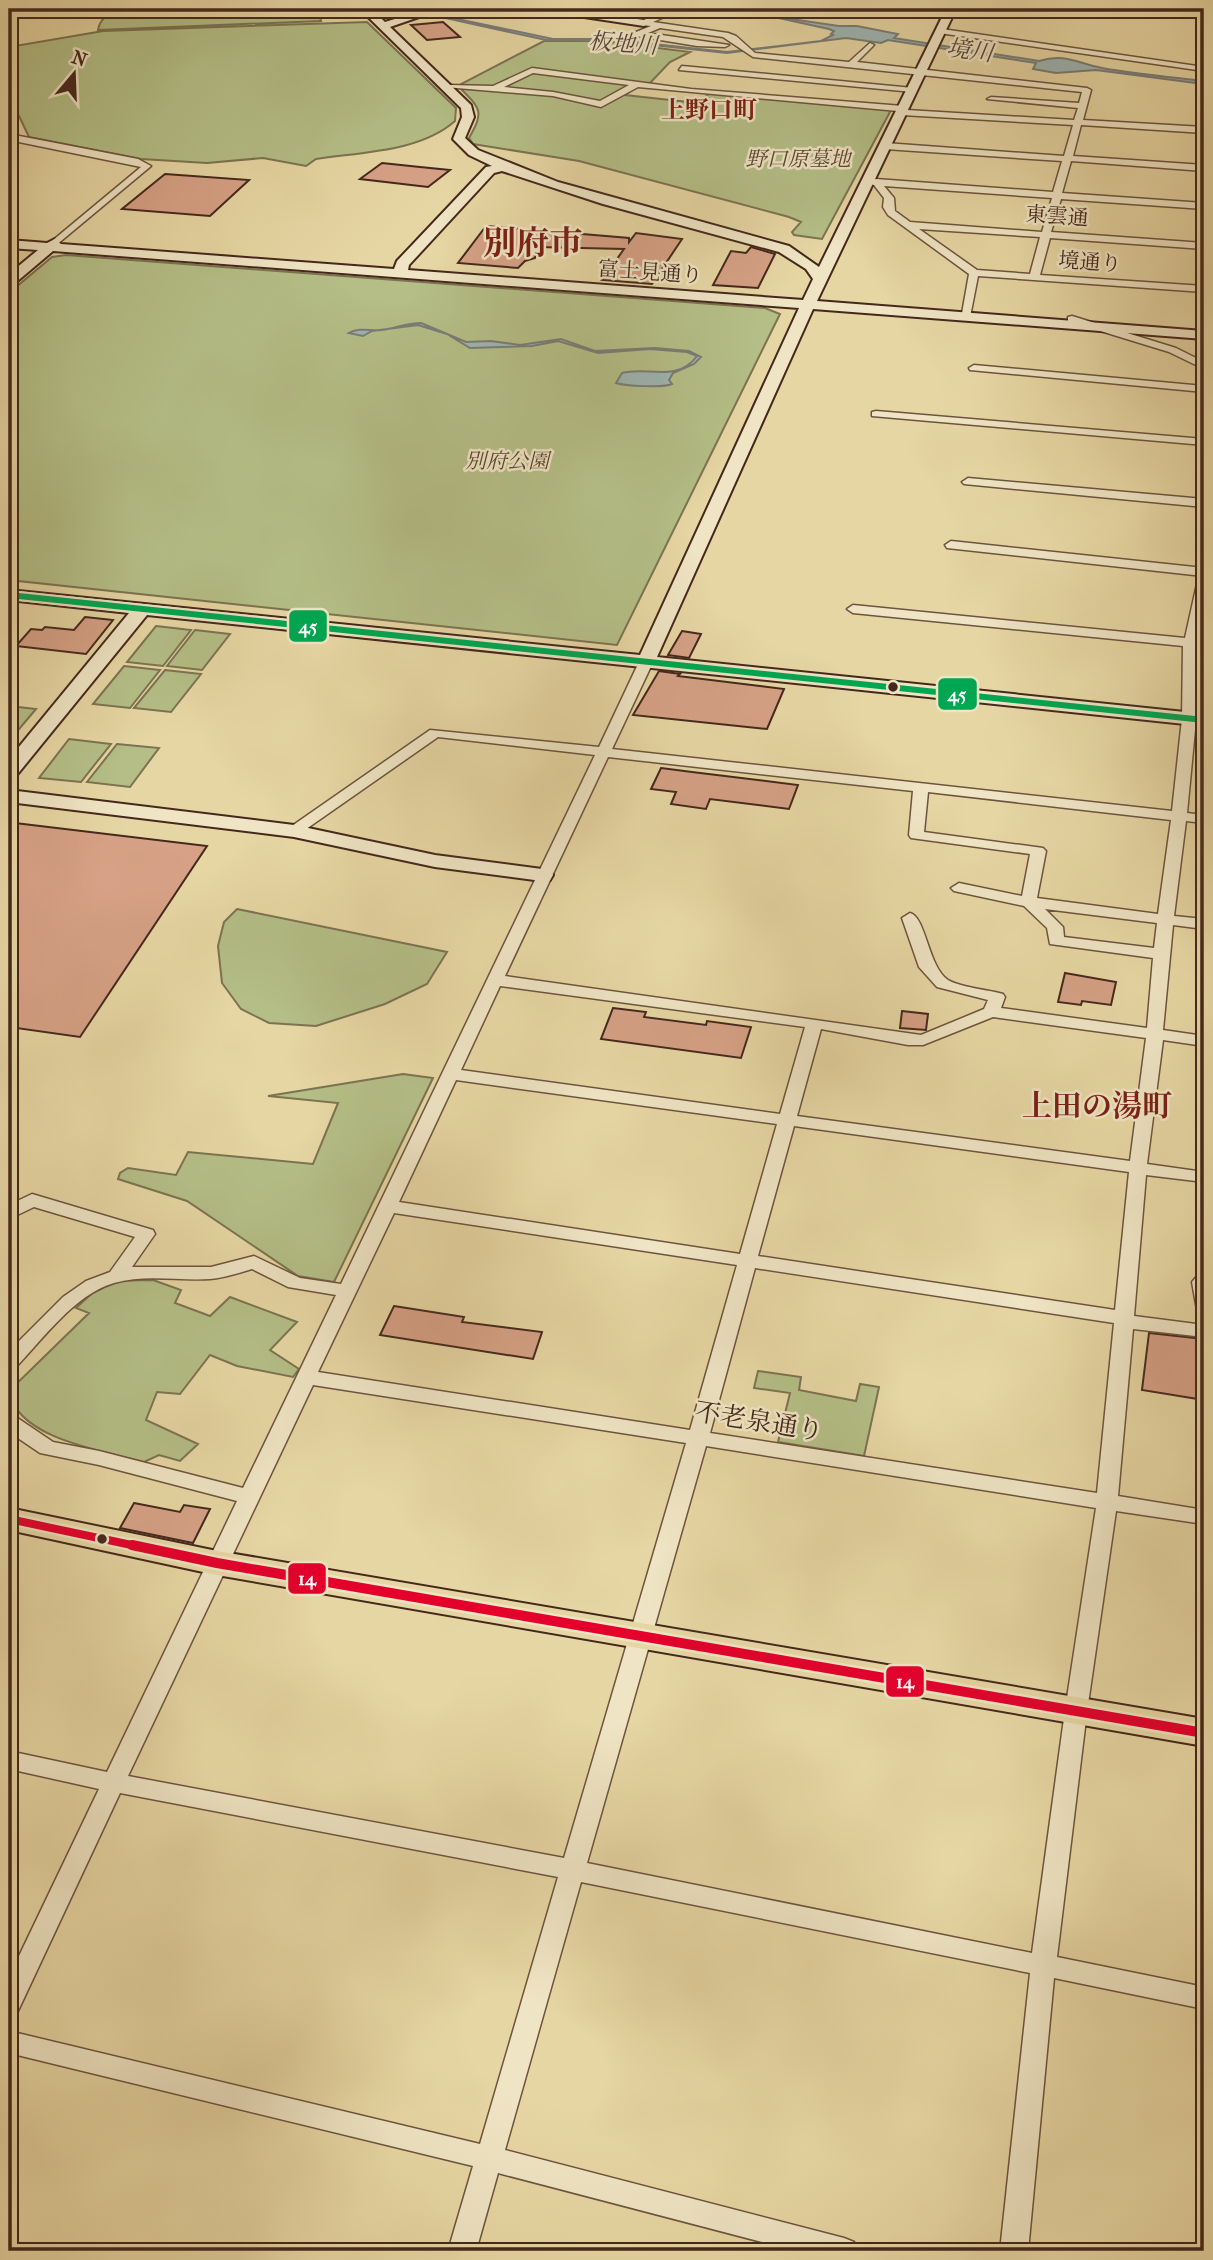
<svg xmlns="http://www.w3.org/2000/svg" width="1213" height="2260" font-family="'IM FELL French Canon','Noto Serif JP',serif">
  <rect width="100%" height="100%" fill="#e6d6a3"/>
  <filter id="stains"><feTurbulence type="fractalNoise" baseFrequency=".00286" numOctaves="4"/><feColorMatrix values="0 0 0 0 .2 0 0 0 0 .09 0 0 0 0 .02 0 0 0 .5 -.17"/></filter>
  <radialGradient id="worn" r=".72"><stop offset=".6" stop-color="#630" stop-opacity="0"/><stop offset="1" stop-color="#630" stop-opacity=".3"/></radialGradient>
  <path fill="#b4be86" stroke="#7c7351" stroke-width="2" d="M 121,9 L 318,9 L 321,21 L 98,30 C 100,18 109,13 121,9 Z
    M 367,22 L 456,108 L 455,121 C 420,152 361,152 316,159 L 306,166 L 263,158 L 207,163 L 141,159 L 29,137 L 9,95 L 9,47 L 103,31 Z
    M 544,41 L 602,41 L 690,52 L 670,62 L 649,84 L 640,84 L 625,95 L 697,103 L 710,93 L 891,110 L 822,239 L 794,235 L 792,232 L 801,222 L 789,217 L 579,161 L 473,144 L 469,138 C 484,112 481,109 461,89 L 461,84 Z
    M 66,255 L 765,308 L 780,314 L 617,645 L 9,580 L 9,293 L 52,257 Z
    M 156,626 L 191,630 L 163,666 L 127,662 Z
    M 195,630 L 230,634 L 202,670 L 167,666 Z
    M 124,666 L 160,670 L 130,708 L 93,704 Z
    M 165,670 L 201,674 L 171,712 L 134,708 Z
    M 9,706 L 36,709 L 9,741 Z
    M 69,739 L 111,744 L 81,782 L 39,778 Z
    M 117,744 L 159,748 L 130,787 L 87,782 Z
    M 237,909 L 447,952 L 427,984 L 385,1004 L 316,1026 L 269,1023 L 241,1009 L 222,983 L 218,946 L 224,922 Z
    M 403,1074 L 433,1078 L 334,1282 L 298,1276 L 187,1201 L 118,1179 L 120,1173 L 128,1168 L 176,1175 L 188,1152 L 313,1164 L 338,1103 L 268,1096 Z
    M 153,1280 L 181,1290 L 175,1303 L 210,1316 L 230,1297 L 297,1322 L 270,1350 L 299,1369 L 293,1377 L 237,1366 L 210,1355 L 180,1394 L 157,1392 L 146,1420 L 198,1444 L 180,1461 L 159,1455 L 144,1462 C 104,1451 17,1439 9,1391 L 89,1313 L 76,1308 L 105,1281 Z
    M 758,1371 L 801,1377 L 799,1390 L 856,1401 L 860,1384 L 879,1387 L 864,1456 L 778,1442 L 790,1393 L 754,1388 Z"/>
  <path fill="#9db6b3" stroke="#7a7d77" stroke-width="2" d="M 381,9 L 424,12 L 553,39 L 607,39 L 727,52 L 821,41 L 833,35 L 831,34 L 834,31 L 829,29 L 765,15 L 756,17 L 729,12 L 733,10 L 729,9 L 763,9 L 778,12 L 770,11 L 770,16 L 839,26 L 857,26 L 898,34 L 894,38 L 1039,61 C 1066,53 1076,63 1102,68 C 1135,74 1170,77 1204,81 L 1204,84 L 1096,70 L 1056,73 L 1033,69 L 1036,63 L 888,40 L 881,43 L 846,38 L 727,53 L 606,40 L 546,40 L 441,17 Z
    M 421,323 L 466,342 L 491,341 L 520,345 L 561,339 L 595,351 L 655,348 L 689,351 L 701,357 L 694,364 L 673,373 L 669,380 L 672,384 C 664,388 625,386 616,383 L 622,373 C 647,366 677,383 697,356 L 687,352 L 650,349 L 598,353 L 558,341 L 532,346 L 470,348 L 447,334 L 418,325 L 372,331 L 363,336 L 349,333 C 360,327 370,331 382,330 C 396,328 407,323 421,323 Z"/>
  <path fill="#d6a186" stroke="#45281c" stroke-width="2" d="M 443,22 L 460,37 L 427,40 L 411,25 Z
    M 382,163 L 420,167 L 450,170 L 428,187 L 360,179 Z
    M 165,174 L 249,180 L 210,216 L 122,209 Z
    M 486,226 L 629,238 L 629,242 L 636,233 L 682,239 L 652,284 L 602,280 L 624,249 L 537,247 L 535,258 L 525,261 L 518,268 L 458,263 Z
    M 751,247 L 775,254 L 758,288 L 713,285 L 731,251 L 746,253 Z
    M 85,617 L 113,620 L 86,654 L 16,646 L 31,629 L 42,630 L 45,627 L 74,630 Z
    M 682,631 L 701,634 L 689,658 L 668,655 Z
    M 659,671 L 680,674 L 678,676 L 784,689 L 767,729 L 633,715 Z
    M 661,768 L 692,772 L 798,785 L 789,809 L 710,799 L 706,809 L 671,804 L 676,792 L 651,789 Z
    M 15,823 L 207,846 L 80,1037 L 9,1027 L 9,831 Z
    M 1065,973 L 1116,982 L 1111,1005 L 1082,1001 L 1081,1005 L 1058,1002 Z
    M 613,1008 L 646,1012 L 644,1017 L 706,1025 L 707,1021 L 751,1027 L 741,1058 L 601,1039 Z
    M 902,1011 L 928,1014 L 926,1030 L 900,1028 Z
    M 394,1306 L 464,1317 L 462,1322 L 542,1332 L 533,1359 L 380,1335 Z
    M 1149,1333 L 1204,1339 L 1204,1400 L 1142,1390 Z
    M 134,1503 L 180,1512 L 184,1505 L 210,1509 L 193,1543 L 120,1528 Z"/>
  <g fill="none" stroke-linecap="round" stroke-linejoin="round">
    <g stroke="#6d543e" stroke-width="3">
      <path id="street" d="M 664,9 L 680,10 L 653,22 L 728,33 L 736,36 L 755,53 L 849,62 L 870,43 L 874,45 L 857,62 L 1087,88 L 1091,90 L 1083,120 L 1204,127 L 1204,133 L 1081,125 L 1073,156 L 1204,165 L 1204,171 L 1071,161 L 1062,193 L 1204,203 L 1204,209 L 1061,199 L 1051,232 L 1204,243 L 1204,249 L 1050,238 L 1040,275 L 1204,286 L 1204,292 L 978,276 L 970,317 L 961,319 L 969,274 L 888,215 L 883,207 L 884,198 L 874,185 L 863,182 L 876,179 L 1053,192 L 1062,161 L 885,149 L 881,146 L 885,143 L 1064,156 L 1073,125 L 902,115 L 898,111 L 638,87 L 601,107 L 553,96 L 445,87 L 449,85 L 493,86 L 532,68 L 691,89 L 903,106 L 907,110 L 1074,120 L 1078,108 L 987,99 L 991,97 L 1079,103 L 1082,92 L 753,57 L 723,37 L 660,28 L 648,33 L 729,45 L 725,47 L 697,46 L 636,36 L 636,32 L 651,26 L 641,25 L 641,21 L 667,11 ZM 533,73 L 629,85 L 600,101 L 553,92 L 504,87 ZM 884,186 L 1052,198 L 1042,232 L 910,222 L 895,211 L 894,198 ZM 919,229 L 1040,237 L 1030,274 L 977,270 Z
        M 942,29 L 1204,67 L 1204,71 L 939,33 Z
        M 682,66 L 913,88 L 917,90 L 913,92 L 679,70 Z
        M 9,134 L 138,159 L 151,166 L 55,246 L 50,243 L 52,241 L 141,167 L 9,140 Z
        M 1072,316 L 1176,348 L 1204,362 L 1204,369 L 1169,352 L 1068,321 L 1068,317 Z
        M 974,365 L 1204,386 L 1204,392 L 970,370 L 969,368 Z
        M 876,411 L 1204,439 L 1204,445 L 872,416 L 872,412 Z
        M 968,478 L 1204,499 L 1204,507 L 964,484 L 962,482 Z
        M 951,541 L 1204,568 L 1204,607 L 1197,639 L 1204,640 L 1204,648 L 1197,647 L 1196,719 L 1187,813 L 1204,815 L 1204,823 L 1186,821 L 1174,916 L 1204,919 L 1204,929 L 1173,925 L 1163,1030 L 1204,1036 L 1204,1046 L 1163,1040 L 1147,1164 L 1204,1172 L 1204,1182 L 1146,1175 L 1134,1316 L 1204,1325 L 1204,1337 L 1133,1329 L 1118,1496 L 1204,1510 L 1204,1524 L 1116,1511 L 1087,1711 L 1057,1957 L 1204,1987 L 1204,2009 L 1054,1978 L 1028,2251 L 1000,2251 L 1030,1973 L 581,1882 L 505,2150 L 844,2238 L 854,2242 L 858,2251 L 796,2251 L 498,2173 L 476,2251 L 448,2251 L 473,2166 L 9,2053 L 9,2031 L 480,2144 L 558,1877 L 120,1793 L 18,2011 L 9,2014 L 9,1977 L 99,1789 L 9,1769 L 9,1751 L 107,1772 L 237,1501 L 99,1465 L 40,1453 L 9,1432 L 9,1415 L 16,1417 L 53,1442 L 99,1451 L 243,1488 L 336,1295 L 288,1287 L 252,1269 C 238,1273 224,1278 210,1279 C 178,1281 145,1274 114,1283 C 74,1295 44,1338 16,1367 L 9,1369 L 9,1351 L 63,1297 L 86,1281 L 110,1272 L 135,1237 L 34,1207 L 9,1219 L 9,1205 L 32,1194 L 153,1230 L 155,1234 L 132,1267 L 211,1267 L 254,1256 L 300,1278 L 341,1284 L 595,755 L 438,737 L 299,834 L 289,834 L 287,831 L 289,828 L 430,730 L 599,747 L 639,662 L 646,658 L 653,662 L 612,749 L 1172,811 L 1182,719 L 1183,646 L 853,613 L 847,609 L 853,605 L 1185,638 L 1198,579 L 1203,576 L 947,548 L 945,545 ZM 608,757 L 913,791 L 909,835 L 911,838 L 1030,854 L 1022,896 L 959,883 L 951,888 L 954,891 L 1024,906 L 1047,928 L 1050,944 L 1153,958 L 1147,1028 L 1001,1008 L 1005,997 L 1003,994 C 989,990 959,987 948,980 C 928,967 926,917 910,913 L 902,918 L 919,967 L 937,987 L 988,1000 L 984,1009 L 921,1035 L 505,976 ZM 928,792 L 1171,820 L 1158,914 L 1037,898 L 1046,851 L 1043,848 L 924,832 ZM 1045,909 L 1157,923 L 1154,948 L 1064,937 L 1063,927 ZM 500,986 L 805,1027 L 780,1114 L 461,1070 ZM 993,1017 L 1146,1038 L 1130,1161 L 797,1116 L 821,1029 L 908,1045 L 923,1045 ZM 456,1080 L 777,1124 L 740,1254 L 399,1202 ZM 794,1126 L 1129,1172 L 1115,1310 L 758,1256 ZM 394,1213 L 737,1265 L 690,1430 L 318,1372 ZM 755,1268 L 1114,1323 L 1097,1493 L 710,1433 ZM 313,1385 L 686,1443 L 564,1858 L 128,1776 ZM 706,1446 L 1096,1508 L 1065,1711 L 1032,1953 L 587,1863 Z
        M 1204,1274 L 1204,1312 L 1197,1310 L 1192,1282 L 1197,1276 Z"/>
    </g>
    <g stroke="#45281c" stroke-width="4">
      <path id="secondary" d="M 360,9 L 371,9 L 385,22 L 427,9 L 442,9 L 390,27 L 471,105 L 474,117 L 465,138 L 478,150 L 558,182 L 789,246 L 819,267 L 946,9 L 956,9 L 817,301 L 1204,331 L 1204,339 L 813,309 L 657,657 L 1204,714 L 1204,726 L 147,615 L 16,776 L 9,778 L 9,759 L 129,613 L 9,600 L 9,590 L 640,655 L 799,308 L 53,251 L 14,284 L 9,285 L 9,274 L 38,250 L 9,248 L 9,240 L 47,243 L 55,239 L 61,244 L 394,269 L 397,261 L 486,167 L 492,166 L 469,155 L 453,139 L 462,117 L 461,108 ZM 502,171 L 603,204 L 779,252 L 806,269 L 813,279 L 803,300 L 408,270 L 409,265 L 494,173 Z
        M 546,9 L 570,9 L 644,20 L 649,23 L 644,26 L 551,12 Z
        M 9,790 L 294,825 L 435,855 L 542,869 L 550,870 L 553,875 L 550,880 L 542,881 L 435,867 L 294,837 L 9,802 Z"/>
    </g>
    <g stroke="#45281c" stroke-width="4">
      <path id="primary" d="M 9,1508 L 217,1551 L 1204,1719 L 1204,1746 L 217,1575 L 9,1530 Z"/>
    </g>
    <use href="#street" fill="#efe4c3" fill-rule="evenodd"/>
    <use href="#secondary" fill="#efe4c3" fill-rule="evenodd"/>
    <use href="#primary" fill="#e6d6a3" fill-rule="evenodd"/>
    <g stroke="#efe4c3" stroke-width="10">
      <path id="bus-1" d="M 9,595 L 1204,720"/>
    </g>
    <g stroke="#efe4c3" stroke-width="13">
      <path id="bus-2-far1" d="M 9,1519 L 141,1547"/>
    </g>
    <g stroke="#efe4c3" stroke-width="15">
      <path id="bus-2" d="M 132,1545 L 217,1563 L 1204,1733"/>
    </g>
    <use href="#bus-1" stroke="#00a651" stroke-width="6"/>
    <use href="#bus-2-far1" stroke="#e4002b" stroke-width="8"/>
    <use href="#bus-2" stroke="#e4002b" stroke-width="10"/>
  </g>
  <g fill="#45281c" stroke="#efe4c3" stroke-width="2.5">
    <circle cx="893" cy="687" r="6"/>
    <circle cx="102" cy="1539" r="6"/>
  </g>
  <g text-anchor="middle" stroke-width="5" stroke-linejoin="round" paint-order="stroke">
    <g font-size="21" font-style="italic" fill="#5b4631" stroke="#efe4c3">
      <text x="798" y="166">野口原墓地</text>
      <text x="507" y="468">別府公園</text>
    </g>
    <g font-size="21" fill="#45281c" stroke="#efe4c3">
      <text transform="translate(1057 216) rotate(4)" y="7">東雲通</text>
      <text transform="translate(1090 262) rotate(4)" y="7">境通り</text>
      <text transform="translate(650 272) rotate(4)" y="7">富士見通り</text>
    </g>
    <g font-size="23" font-style="italic" fill="#57443a" stroke="#efe4c3">
      <text transform="translate(623 43) rotate(4)" y="8">板地川</text>
      <text transform="translate(970 50) rotate(8)" y="8">境川</text>
    </g>
    <g font-size="24" font-weight="bold" fill="#7a1f14" stroke="#efe4c3">
      <text x="709" y="118">上野口町</text>
    </g>
    <g font-size="26" fill="#45281c" stroke="#efe4c3">
      <text transform="translate(759 1421) rotate(9)" y="9">不老泉通り</text>
    </g>
    <g font-size="30" font-weight="bold" fill="#7a1f14" stroke="#efe4c3">
      <text x="1097" y="1116">上田の湯町</text>
    </g>
    <g font-size="33" font-weight="bold" fill="#7a1f14" stroke="#efe4c3">
      <text x="533" y="254">別府市</text>
    </g>
  </g>
  <g stroke="#efe4c3" stroke-width="2.5">
    <rect x="288" y="609" width="40" height="34" rx="7" fill="#00a651"/>
    <rect x="937" y="677" width="41" height="34" rx="7" fill="#00a651"/>
    <rect x="287" y="1562" width="40" height="33" rx="7" fill="#e4002b"/>
    <rect x="885" y="1665" width="40" height="33" rx="7" fill="#e4002b"/>
  </g>
  <g font-size="19" text-anchor="middle" font-weight="bold" fill="#fff">
    <text x="308" y="633">45</text>
    <text x="957" y="701">45</text>
    <text x="307" y="1585">14</text>
    <text x="905" y="1688">14</text>
  </g>
  <rect width="1213" height="2260" fill="none" stroke="#e6d6a3" stroke-width="35"/>
  <rect x="10" y="10" width="1192" height="2239" fill="none" stroke="#45281c" stroke-width="3.5"/>
  <rect x="18" y="18" width="1178" height="2225" fill="none" stroke="#45281c" stroke-width="2"/>
  <g transform="translate(74 74) rotate(19)" stroke="#efe4c3" stroke-width="5" paint-order="stroke">
  <path d="M0-5L12 26L0 18L-12 26Z" fill="#45281c"/>
  <text y="-10" font-size="19" font-weight="bold" text-anchor="middle" fill="#45281c">N</text>
  </g>
  <rect width="100%" height="100%" filter="url(#stains)"/>
  <rect width="100%" height="100%" fill="url(#worn)"/>
</svg>
